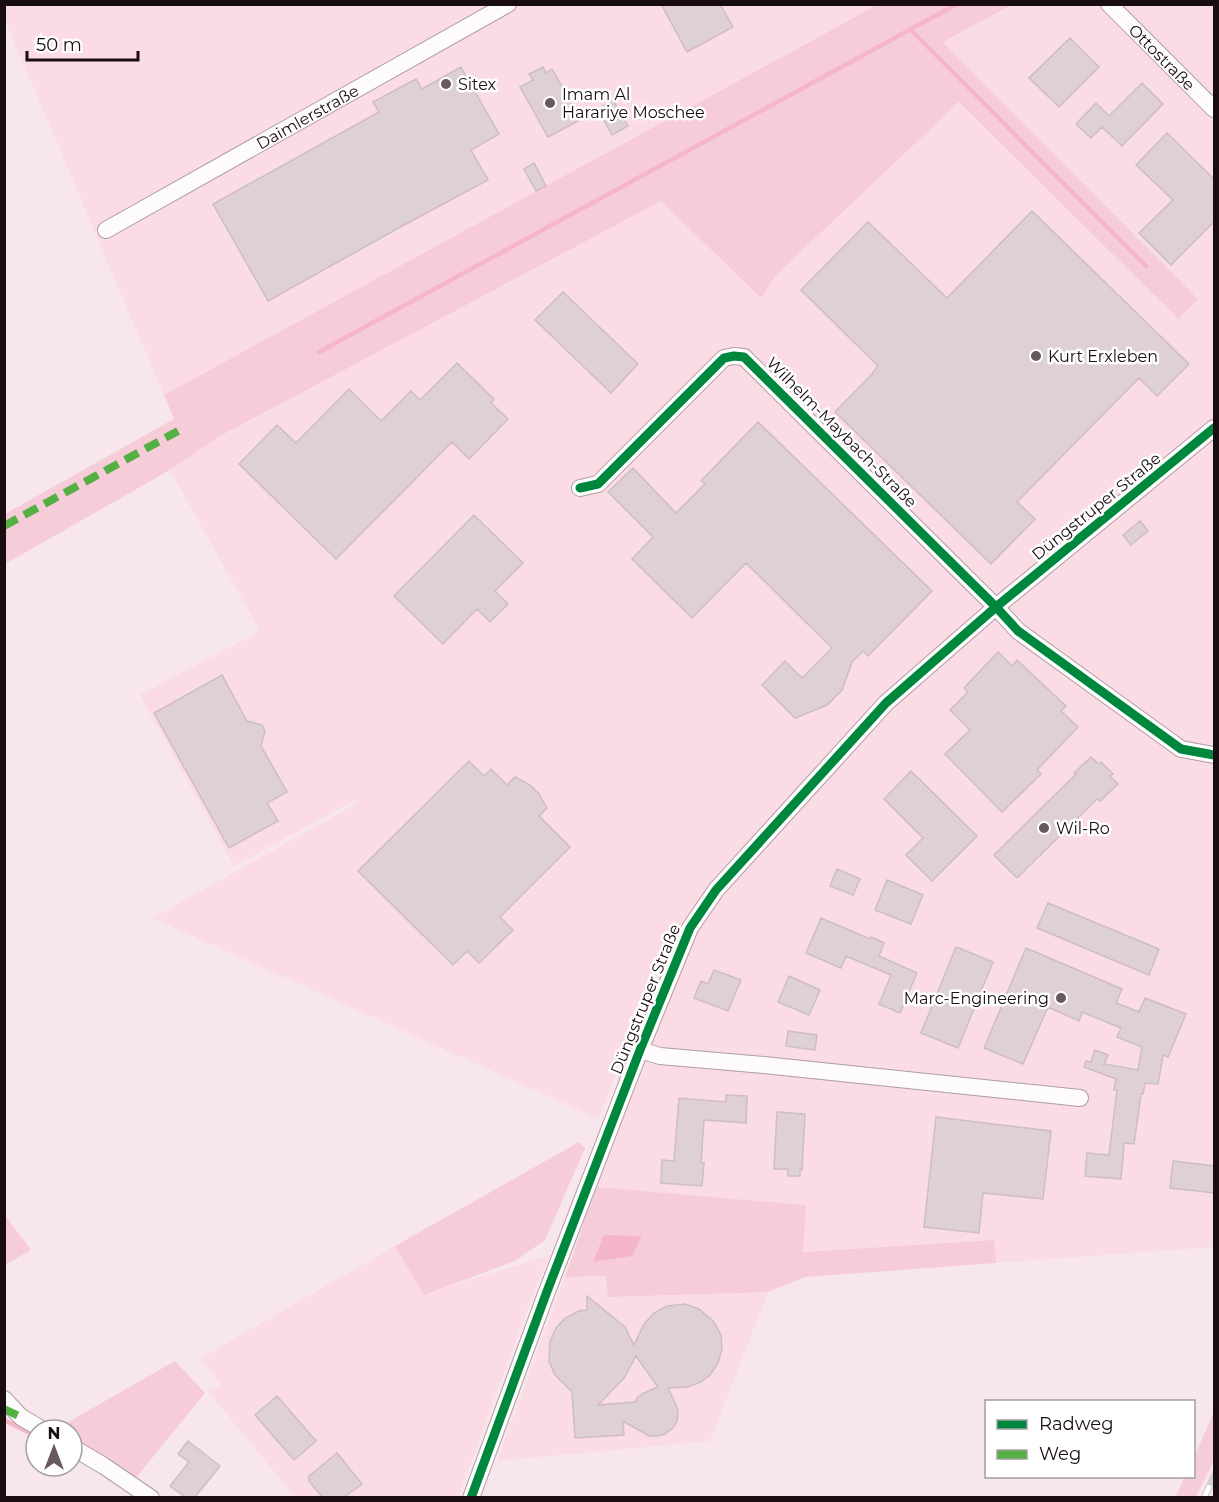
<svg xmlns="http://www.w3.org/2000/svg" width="1219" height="1502" font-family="Montserrat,sans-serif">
  <rect width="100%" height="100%" fill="#f7e7ec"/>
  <path fill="#fbdbe4" d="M 4,5 L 877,5 L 164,395 L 5,20 Z
    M 1011,5 L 1214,5 L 1214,1247 L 996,1263 L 993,1240 L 803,1252 L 805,1205 L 596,1187 L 693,937 L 673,920 L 599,1119 L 153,918 L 358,803 L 355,800 L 234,866 L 140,695 L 260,631 L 170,470 L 220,436 L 661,201 L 761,298 L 776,275 L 959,102 L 1177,319 L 1198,298 L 943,42 Z
    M 395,1246 L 424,1294 L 550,1255 L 535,1289 L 458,1497 L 295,1497 L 207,1390 L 221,1385 L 201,1358 Z
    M 606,1276 L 608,1297 L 768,1292 L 710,1441 L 497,1461 L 565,1277 Z"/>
  <path fill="#f5ccd8" d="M 877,5 L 1011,5 L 943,42 L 1198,299 L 1178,319 L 959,102 L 776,275 L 761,298 L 661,201 L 220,436 L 170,470 L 5,564 L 5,514 L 174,419 L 164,395 Z
    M 579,1142 L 585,1148 L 545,1240 L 515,1261 L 424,1295 L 395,1246 Z
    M 596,1187 L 806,1205 L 803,1252 L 994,1240 L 996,1263 L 805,1277 L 768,1292 L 608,1297 L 606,1276 L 565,1277 Z
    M 4,1214 L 31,1250 L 5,1265 L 4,1265 Z
    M 175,1361 L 205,1393 L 135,1479 L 72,1440 L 72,1430 L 68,1430 L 70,1421 Z
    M 1214,1412 L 1214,1460 L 1196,1497 L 1175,1497 L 1185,1477 L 1194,1476 L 1194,1457 Z"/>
  <path fill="#f6b6c9" d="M 604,1235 L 642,1236 L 632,1256 L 593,1262 Z"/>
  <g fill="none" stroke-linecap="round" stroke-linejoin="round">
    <path stroke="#f6b6c9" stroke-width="4.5" d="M 911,30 L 1146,266
      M 319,352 L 957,4
      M 4,1420 L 36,1436"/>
  </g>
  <path fill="#ded0d4" stroke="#cdbec3" stroke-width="1.5" fill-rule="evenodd" d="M 661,4 L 720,4 L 733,27 L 687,52 Z
    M 1070,38 L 1099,67 L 1059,107 L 1029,78 Z
    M 461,67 L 499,134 L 471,150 L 488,180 L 404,225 L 268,301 L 213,204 L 379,112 L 373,102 L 416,79 L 422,89 Z
    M 543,67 L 546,73 L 552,69 L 580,120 L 548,137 L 520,87 L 533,80 L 529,74 Z
    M 1142,83 L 1163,104 L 1122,146 L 1102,127 L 1091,138 L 1076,124 L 1096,103 L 1109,116 Z
    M 613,100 L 628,126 L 612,135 L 598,109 Z
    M 1167,133 L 1215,180 L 1215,221 L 1171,265 L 1139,233 L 1173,200 L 1136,165 Z
    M 534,163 L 546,186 L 536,191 L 524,169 Z
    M 1032,211 L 1189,364 L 1157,396 L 1139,378 L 1017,502 L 1035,519 L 991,564 L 835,412 L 872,374 L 878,366 L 801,290 L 868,222 L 947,298 Z
    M 563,292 L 638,364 L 611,393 L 535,320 Z
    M 457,363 L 494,399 L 491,403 L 508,419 L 469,459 L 452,442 L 336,559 L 239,464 L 277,425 L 296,443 L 349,389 L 381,421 L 411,391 L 420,400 Z
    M 758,422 L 932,591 L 868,656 L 863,651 L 852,662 L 842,690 L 827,705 L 795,718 L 762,685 L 785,661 L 802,678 L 832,648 L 746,563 L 692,618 L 632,559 L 653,537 L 608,492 L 633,468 L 676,513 L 705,484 L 701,481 Z
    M 474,515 L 523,563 L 495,591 L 508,604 L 490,622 L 477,609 L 443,644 L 394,596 Z
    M 1140,521 L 1148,531 L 1131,545 L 1123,535 Z
    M 998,652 L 1012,666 L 1017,660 L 1066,706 L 1061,711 L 1078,727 L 1037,770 L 1041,774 L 1002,812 L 945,754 L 970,730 L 950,710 L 968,692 L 964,688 Z
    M 222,675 L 247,721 L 262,725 L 265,731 L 261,746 L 287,792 L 267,803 L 278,821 L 229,848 L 154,713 Z
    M 1091,757 L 1099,764 L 1101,762 L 1113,774 L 1110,776 L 1118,784 L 1100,801 L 1097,799 L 1017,878 L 994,855 L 1076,774 L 1074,773 Z
    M 469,761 L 484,776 L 491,769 L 507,785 L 515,777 L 530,785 L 539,794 L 547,808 L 539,816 L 570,847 L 500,917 L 513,930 L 479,963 L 467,951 L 453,965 L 358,871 Z
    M 911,771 L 977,836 L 932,881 L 906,855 L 923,838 L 884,799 Z
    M 837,869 L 860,879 L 853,895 L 830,886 Z
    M 887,880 L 923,895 L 911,924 L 875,910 Z
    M 1048,903 L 1159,949 L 1149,975 L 1037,928 Z
    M 821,918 L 870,939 L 871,937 L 884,943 L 879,956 L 917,973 L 900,1013 L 879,1004 L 891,975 L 846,956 L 841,968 L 806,953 Z
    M 956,947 L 993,962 L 958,1048 L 921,1033 Z
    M 1026,948 L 1122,989 L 1116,1003 L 1139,1012 L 1145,998 L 1186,1014 L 1168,1057 L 1163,1055 L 1158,1084 L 1145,1083 L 1143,1094 L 1141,1094 L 1134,1144 L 1124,1143 L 1121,1179 L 1085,1176 L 1087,1153 L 1109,1155 L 1117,1090 L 1114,1090 L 1116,1079 L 1084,1067 L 1086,1061 L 1091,1062 L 1095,1050 L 1108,1055 L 1104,1064 L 1138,1070 L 1142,1047 L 1117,1037 L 1121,1028 L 1082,1012 L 1079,1021 L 1048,1007 L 1023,1064 L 984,1048 Z
    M 714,970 L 741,980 L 728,1011 L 694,998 L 701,981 L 708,984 Z
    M 789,976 L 820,990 L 809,1015 L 778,1002 Z
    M 788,1031 L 817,1035 L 815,1050 L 786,1046 Z
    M 726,1095 L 747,1096 L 746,1123 L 704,1120 L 701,1163 L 704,1163 L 702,1186 L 661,1183 L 662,1160 L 674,1161 L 679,1098 L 726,1102 Z
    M 777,1112 L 805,1114 L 802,1170 L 800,1170 L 800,1176 L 788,1176 L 788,1169 L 774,1169 Z
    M 936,1117 L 1051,1131 L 1043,1199 L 983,1193 L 979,1233 L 924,1227 Z
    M 1173,1161 L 1215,1166 L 1215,1193 L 1170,1188 Z
    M 587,1296 L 625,1327 L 634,1345 L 644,1324 L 654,1313 L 667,1306 L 685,1304 L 699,1309 L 714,1322 L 721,1335 L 722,1349 L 718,1363 L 710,1375 L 701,1382 L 687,1387 L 668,1388 L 677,1407 L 678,1413 L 677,1421 L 673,1428 L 665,1434 L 657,1436 L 649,1436 L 623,1421 L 624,1435 L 575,1438 L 572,1392 L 555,1375 L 549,1361 L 550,1342 L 556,1328 L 565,1318 L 579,1311 L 587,1310 ZM 636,1356 L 658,1387 L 644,1393 L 638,1397 L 635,1402 L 598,1405 L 624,1378 Z
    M 277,1396 L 316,1441 L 294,1460 L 255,1415 Z
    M 188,1441 L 220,1466 L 195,1497 L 185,1497 L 170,1486 L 189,1462 L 178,1454 Z
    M 337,1453 L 362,1484 L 344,1497 L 322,1497 L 309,1481 L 309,1476 Z"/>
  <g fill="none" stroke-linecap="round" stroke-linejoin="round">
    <g stroke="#ac9ea2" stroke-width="18">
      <g id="street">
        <path id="s1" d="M 1109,4 L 1214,109"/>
        <path id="s2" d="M 106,230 L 508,4"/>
        <path d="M 580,488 L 598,484 L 724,358 L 734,356 L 744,357 L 996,607 L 1018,631 L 1181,749 L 1214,755"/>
        <path d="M 640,1050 L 660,1056 L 764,1065 L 1080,1098"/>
        <path d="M 4,1399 L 21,1417 L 43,1430"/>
        <path d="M 72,1447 L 104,1466 L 151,1498"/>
        <path d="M 471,1498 L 546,1294 L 640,1050 L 690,928 L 716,890 L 886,703 L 996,607 L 1214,428"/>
      </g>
    </g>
    <use href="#street" stroke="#fefbfc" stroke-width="16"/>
    <g stroke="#d4d0d1" stroke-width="7">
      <path id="rail" d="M 1204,1498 L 1214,1476"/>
    </g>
    <use href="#rail" stroke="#fff" stroke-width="4.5" stroke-dasharray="14" stroke-linecap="butt"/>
    <path stroke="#55b044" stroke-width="8" stroke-dasharray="15 8" stroke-linecap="butt" d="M 4,526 L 178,431
      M 4,1409 L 21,1417"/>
    <g stroke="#fff" stroke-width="13">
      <path id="cycleway" d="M 580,488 L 598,484 L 724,358 L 734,356 L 744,357 L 996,607 L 1018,631 L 1181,749 L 1214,755
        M 471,1498 L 546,1294 L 640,1050 L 690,928 L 716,890 L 886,703 L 996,607 L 1214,428"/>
    </g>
    <use href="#cycleway" stroke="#00873e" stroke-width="9"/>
  </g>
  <g fill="#67595d" stroke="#fff" stroke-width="2">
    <circle cx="446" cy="84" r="6"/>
    <circle cx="550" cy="103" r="6"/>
    <circle cx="1036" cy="356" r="6"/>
    <circle cx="1044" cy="828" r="6"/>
    <circle cx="1061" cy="998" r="6"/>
  </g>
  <g text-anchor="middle" stroke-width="5" stroke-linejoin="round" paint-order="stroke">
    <g font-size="16" fill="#190d10" stroke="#fff">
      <text dy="6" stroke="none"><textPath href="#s1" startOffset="75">Ottostraße</textPath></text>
      <text dy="6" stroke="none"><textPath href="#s2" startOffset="231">Daimlerstraße</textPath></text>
      <text transform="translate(842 432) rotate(45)" y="6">Wilhelm-Maybach-Straße</text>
      <text transform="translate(1096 506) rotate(-39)" y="6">Düngstruper Straße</text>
      <text transform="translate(645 999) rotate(-68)" y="6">Düngstruper Straße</text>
    </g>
    <g font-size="16" fill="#190d10" stroke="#fff" text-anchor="start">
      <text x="458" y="90">Sitex</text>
      <text x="562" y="100">Imam Al<tspan x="562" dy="18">Harariye Moschee</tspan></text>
      <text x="1048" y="362">Kurt Erxleben</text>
      <text x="1056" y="834">Wil-Ro</text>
      <text x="1049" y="1004" text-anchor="end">Marc-Engineering</text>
    </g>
  </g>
  <rect width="1219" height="1502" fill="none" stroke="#190d10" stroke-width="12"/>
  <rect x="985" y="1400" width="210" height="78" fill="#ffffff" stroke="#a39e9f" stroke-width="1.5"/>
  <rect x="997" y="1420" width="30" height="9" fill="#00873e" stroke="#a39e9f" stroke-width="1.5"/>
  <text x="1039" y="1430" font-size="18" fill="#190d10">Radweg</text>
  <rect x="997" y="1450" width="30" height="9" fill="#55b044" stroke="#a39e9f" stroke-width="1.5"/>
  <text x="1039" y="1460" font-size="18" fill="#190d10">Weg</text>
  <g transform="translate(54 1448)"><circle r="28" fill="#ffffff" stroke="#a39e9f" stroke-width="1.5"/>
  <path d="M0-4.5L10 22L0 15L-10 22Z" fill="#67595d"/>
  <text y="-9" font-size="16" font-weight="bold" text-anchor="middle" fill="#190d10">N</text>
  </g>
  <path d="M27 51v9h111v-9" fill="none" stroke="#190d10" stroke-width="3"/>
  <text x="36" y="51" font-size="18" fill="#190d10" stroke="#ffffff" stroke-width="4.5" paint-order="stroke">50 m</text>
</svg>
